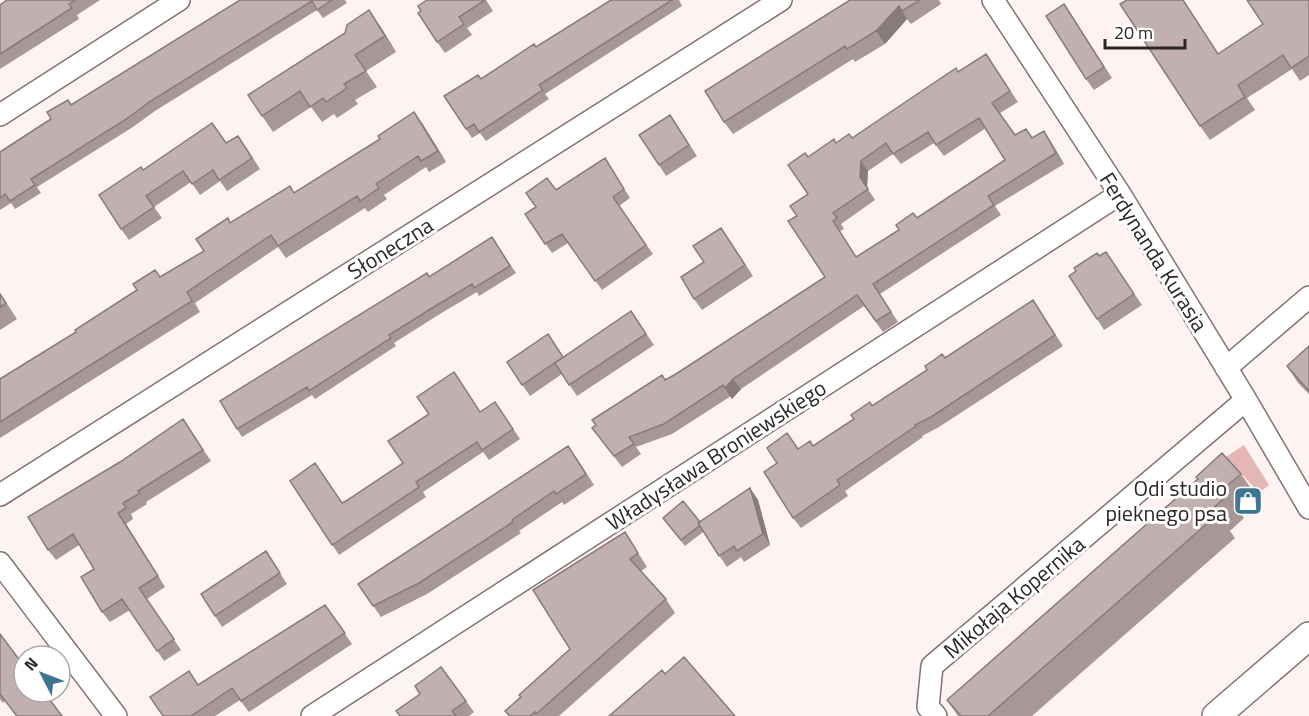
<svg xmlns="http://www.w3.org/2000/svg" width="1309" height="716" font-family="'Titillium Web',sans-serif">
  <rect width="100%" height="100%" fill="#fef3f2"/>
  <path fill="#e5b6b6" d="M 1244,445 L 1269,485 L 1259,493 L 1226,457 Z"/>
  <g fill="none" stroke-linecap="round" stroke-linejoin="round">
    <g stroke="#837272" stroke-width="24">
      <path id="minor" d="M 993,0 L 1120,194 L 1246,400 L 1309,508
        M 0,115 L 179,0
        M 1226,368 L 1309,297
        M 0,495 L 781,0
        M 0,563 L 116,716
        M 312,716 L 1120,194
        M 936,716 L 928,707 L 932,666 L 1246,400"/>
    </g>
    <g stroke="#837272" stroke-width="30">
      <path id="tertiary" d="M 1216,716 L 1309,636"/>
    </g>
    <use href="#minor" stroke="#fff" stroke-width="21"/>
    <use href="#tertiary" stroke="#fff" stroke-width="27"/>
  </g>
  <path fill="#a79797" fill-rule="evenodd" d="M 7,0 L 100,0 L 77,15 L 79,19 L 0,69 L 0,5 Z
    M 240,0 L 345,0 L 347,3 L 323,18 L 317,10 L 155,111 L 133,127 L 37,187 L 41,193 L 15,209 L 11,203 L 0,210 L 0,152 L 72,105 Z
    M 427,0 L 486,0 L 493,11 L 467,28 L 472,35 L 445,53 L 437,42 L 421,11 Z
    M 611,0 L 679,0 L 682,6 L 545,94 L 549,99 L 486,141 L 480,133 L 472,138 L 444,96 L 481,79 L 536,47 Z
    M 850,0 L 939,0 L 941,4 L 911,24 L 907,19 L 885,44 L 855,62 L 853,59 L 733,134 L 724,122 Z
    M 1127,0 L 1183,0 L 1218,54 L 1309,0 L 1309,75 L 1300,81 L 1292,69 L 1247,98 L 1255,110 L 1210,140 L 1200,126 Z
    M 1064,4 L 1112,78 L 1094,90 L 1086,79 Z
    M 380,26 L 396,52 L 366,71 L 377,87 L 355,100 L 358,104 L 337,118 L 334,114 L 322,122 L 311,107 L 273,132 L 262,116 Z
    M 986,54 L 1018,102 L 1000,113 L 1015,135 L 1051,142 L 1064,164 L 995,206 L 1001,215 L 880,294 L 898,322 L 883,332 L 864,306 L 741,389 L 732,399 L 731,396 L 672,434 L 636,447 L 641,454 L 622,467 L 592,428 L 825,277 L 797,216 L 808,194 L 808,157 L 836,143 L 852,138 ZM 986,128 L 1005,160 L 856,257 L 840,231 L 844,229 L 841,224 L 875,200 L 867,188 L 868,171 L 893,154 L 901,164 L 934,143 L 944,156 Z
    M 670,115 L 697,156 L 666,176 L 659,165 Z
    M 422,123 L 446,162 L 429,172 L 426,167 L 384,195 L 387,199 L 368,212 L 365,208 L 286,258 L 278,247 L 195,303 L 200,312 L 0,438 L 0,379 L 76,332 L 160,277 L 204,251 L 230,223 L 294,193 Z
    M 226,143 L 246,147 L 260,169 L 227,191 L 220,181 L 200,195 L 191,182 L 154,207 L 162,218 L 129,240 L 121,229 L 144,170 Z
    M 611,167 L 630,198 L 619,206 L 653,254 L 602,290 L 568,243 L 552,253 L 525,214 L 536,207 L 556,190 Z
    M 492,237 L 516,273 L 479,296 L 477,292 L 443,312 L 394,343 L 396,346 L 315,399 L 312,395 L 242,437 L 237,429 L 429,277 Z
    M 729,239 L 753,276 L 702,310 L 694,299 L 704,262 Z
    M 1106,252 L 1142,305 L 1104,330 L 1097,319 L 1099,256 Z
    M 0,293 L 17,319 L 0,330 Z
    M 1033,300 L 1063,346 L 939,427 L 922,436 L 923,437 L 845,491 L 848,496 L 801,528 L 793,518 L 798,449 L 813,446 L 927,370 Z
    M 631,311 L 654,345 L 577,396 L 562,374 L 530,396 L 507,362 L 563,357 Z
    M 1309,346 L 1309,394 L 1298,383 L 1287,366 Z
    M 495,402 L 520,439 L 489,460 L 483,452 L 423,492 L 426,497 L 339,555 L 290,481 L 342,503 Z
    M 183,419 L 211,461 L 146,502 L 147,504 L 131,514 L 133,519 L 126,524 L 165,587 L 147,599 L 181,650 L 164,661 L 130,610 L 110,622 L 102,612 L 94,569 L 79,545 L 56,560 L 48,550 L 120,462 Z
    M 576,457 L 594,485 L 564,505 L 562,502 L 519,531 L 521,533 L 427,594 L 381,617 L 358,584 Z
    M 1241,474 L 1257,497 L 1240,513 L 1244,518 L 1230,531 L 1235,538 L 1032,716 L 958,716 L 947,700 Z
    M 750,488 L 758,500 L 770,545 L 744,562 L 741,557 L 727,567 L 703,532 L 685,546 L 667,523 L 700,522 Z
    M 625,532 L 647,567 L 641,571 L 666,599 L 675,613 L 559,716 L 509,716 L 505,711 L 570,649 Z
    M 266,551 L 287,584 L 222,627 L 201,594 Z
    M 325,605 L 352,644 L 249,712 L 240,700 L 215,716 L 163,716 L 199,685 Z
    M 0,634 L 62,716 L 16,716 L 5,701 L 3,703 L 0,699 Z
    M 441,667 L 474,712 L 469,716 L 400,716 L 420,694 Z"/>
  <path fill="#887b7b" d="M 899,6 L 907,19 L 885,44 L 876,31 Z
    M 369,10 L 380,26 L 396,52 L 385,36 Z
    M 414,112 L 422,123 L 446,162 L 438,151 Z
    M 1044,131 L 1051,142 L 1064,164 L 1056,153 Z
    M 861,161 L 868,171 L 867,188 L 875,200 L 860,177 Z
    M 733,379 L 741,389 L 732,399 L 725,388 Z
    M 750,488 L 758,500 L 770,545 L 763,534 Z
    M 118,513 L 126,524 L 165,587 L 158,576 Z"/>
  <path fill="#c2b0b0" stroke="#887b7b" stroke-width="1.5" fill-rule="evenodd" d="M 7,0 L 75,0 L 69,4 L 72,8 L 0,54 L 0,5 Z
    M 240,0 L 332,0 L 317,10 L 312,1 L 149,102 L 128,118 L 31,179 L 35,185 L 10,201 L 5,194 L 0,198 L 0,152 L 51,119 L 47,112 L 68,100 L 71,105 Z
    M 427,0 L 485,0 L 459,17 L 464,24 L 437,42 L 418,13 L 421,11 L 418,6 Z
    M 611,0 L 672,0 L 539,85 L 543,90 L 479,132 L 474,124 L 466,129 L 444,96 L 478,75 L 481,79 L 534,44 L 536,47 Z
    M 850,0 L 920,0 L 902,11 L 899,6 L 876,31 L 847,49 L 845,46 L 724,122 L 705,91 Z
    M 1127,0 L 1183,0 L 1218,54 L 1263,24 L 1247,0 L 1309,0 L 1309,56 L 1291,68 L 1283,55 L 1238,85 L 1245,97 L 1200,126 L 1120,4 Z
    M 1064,4 L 1104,67 L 1086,79 L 1046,16 Z
    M 369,10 L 385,36 L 355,55 L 366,71 L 344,84 L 347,88 L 326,102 L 323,98 L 310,107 L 300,91 L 262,116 L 248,95 L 345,33 L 347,25 Z
    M 986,54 L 1010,91 L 992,103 L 1015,135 L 1026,129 L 1032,138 L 1044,131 L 1056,153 L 988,196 L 994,205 L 873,284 L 891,312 L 876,321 L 857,295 L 733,379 L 725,388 L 723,385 L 664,424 L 629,437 L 634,444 L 614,456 L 592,428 L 596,425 L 592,420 L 662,375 L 665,380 L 676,374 L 825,277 L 788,221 L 797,216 L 790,206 L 808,194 L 788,165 L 805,153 L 808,157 L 834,139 L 836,143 L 849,134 L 852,138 L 956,68 L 958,72 ZM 979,118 L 1005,160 L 917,218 L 913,213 L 896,225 L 899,230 L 856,257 L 833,221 L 837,218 L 833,213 L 868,189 L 860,177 L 861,161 L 886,143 L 893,154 L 928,132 L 936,145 Z
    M 414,112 L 438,151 L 421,161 L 418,156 L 376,184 L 379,188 L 360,201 L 357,196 L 278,246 L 271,235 L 187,292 L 192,301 L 0,422 L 0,379 L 76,332 L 75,330 L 137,290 L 133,284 L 155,270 L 160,277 L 204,251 L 196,239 L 228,218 L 230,223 L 290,186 L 294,193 L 380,139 L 378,136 Z
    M 670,115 L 689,145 L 659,165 L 639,135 Z
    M 212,123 L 226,143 L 238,136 L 252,158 L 219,180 L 213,170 L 192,184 L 183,171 L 146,196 L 154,207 L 121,229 L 99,195 L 141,167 L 143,170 Z
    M 605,158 L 624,189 L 613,197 L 646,245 L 595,281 L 562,234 L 545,244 L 525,214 L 536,207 L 526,193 L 547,178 L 556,190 Z
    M 721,228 L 745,265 L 694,299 L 681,277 L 704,262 L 693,246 Z
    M 492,237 L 510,266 L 474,288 L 472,284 L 437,305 L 389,335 L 391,338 L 309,391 L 307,387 L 237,429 L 220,401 L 427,273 L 429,277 Z
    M 1106,252 L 1134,294 L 1097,319 L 1069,276 L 1076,271 L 1074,268 L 1097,253 L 1099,256 Z
    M 0,294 L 6,303 L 0,307 Z
    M 1033,300 L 1055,335 L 931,417 L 915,425 L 916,426 L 837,480 L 840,485 L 793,518 L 764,472 L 777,463 L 767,448 L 787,433 L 798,449 L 810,441 L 813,446 L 854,419 L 851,415 L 870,402 L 872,406 L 927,370 L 925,366 L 934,360 L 942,354 L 945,358 Z
    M 631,311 L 646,334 L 569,385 L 555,363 Z
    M 548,334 L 563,357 L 522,385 L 507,362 Z
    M 1309,346 L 1309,391 L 1287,366 Z
    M 454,372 L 480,412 L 495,402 L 513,429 L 482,450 L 477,442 L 416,482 L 419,487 L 332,545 L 290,481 L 315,463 L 342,503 L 346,501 L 403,463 L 388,441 L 429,414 L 417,397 Z
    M 183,419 L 203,450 L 138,491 L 140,493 L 123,503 L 126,508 L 118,513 L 158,576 L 139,588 L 174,639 L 157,651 L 122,599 L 102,612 L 81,577 L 94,569 L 73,534 L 48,550 L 28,517 L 120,462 Z
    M 568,446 L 586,474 L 556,494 L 554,491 L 512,520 L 513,522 L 419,583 L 373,606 L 358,584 Z
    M 1222,453 L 1241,474 L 1223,489 L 1228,495 L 1213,508 L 1218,514 L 988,716 L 961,716 L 947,700 L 1198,479 L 1196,477 Z
    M 750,488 L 763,534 L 737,551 L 734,546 L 719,556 L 698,523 Z
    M 683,501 L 700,522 L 698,523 L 699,526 L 681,540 L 663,518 Z
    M 625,532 L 638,553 L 630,559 L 666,599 L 536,714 L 535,712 L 530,716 L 510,716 L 505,711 L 521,697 L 519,695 L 570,649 L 533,590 Z
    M 266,551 L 280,573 L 215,616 L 201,594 Z
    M 325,605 L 345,633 L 241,701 L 232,688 L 191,716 L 163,716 L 150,697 L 189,671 L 198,685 Z
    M 0,634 L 24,666 L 24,692 L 44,692 L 62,716 L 17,716 L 0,694 Z
    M 684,657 L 735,716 L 609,716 L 662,670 L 665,674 Z
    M 441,667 L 466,701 L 452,711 L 456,716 L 400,716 L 396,711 L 420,694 L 415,686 Z"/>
  <defs>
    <g id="shop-square" transform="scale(1.5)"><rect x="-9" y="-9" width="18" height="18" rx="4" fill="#3d7690" stroke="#fff"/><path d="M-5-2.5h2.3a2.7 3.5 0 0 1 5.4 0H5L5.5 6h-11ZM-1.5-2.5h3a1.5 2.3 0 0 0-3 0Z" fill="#fff"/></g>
  </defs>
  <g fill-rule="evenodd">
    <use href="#shop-square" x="1248" y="501"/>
  </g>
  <g text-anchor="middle" stroke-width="6" stroke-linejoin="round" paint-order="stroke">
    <g font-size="22" fill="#2d2626" stroke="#fff">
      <text transform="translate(390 248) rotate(-32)" y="8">Słoneczna</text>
      <text transform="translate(1154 252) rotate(58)" y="8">Ferdynanda Kurasia</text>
      <text transform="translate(716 455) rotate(-33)" y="8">Władysława Broniewskiego</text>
      <text transform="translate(1014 597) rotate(-40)" y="8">Mikołaja Kopernika</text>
    </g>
    <g font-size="22" fill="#2d2626" stroke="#fff" text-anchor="end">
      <text x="1227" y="496">Odi studio<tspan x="1227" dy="25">pieknego psa</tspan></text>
    </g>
  </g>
  <g transform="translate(42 674) rotate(312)"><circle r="28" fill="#ffffff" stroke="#aba8a8" stroke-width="1.5"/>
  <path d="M0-4.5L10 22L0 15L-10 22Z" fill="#3d7690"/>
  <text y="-9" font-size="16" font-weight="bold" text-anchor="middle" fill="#2d2626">N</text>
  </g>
  <path d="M1105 39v9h80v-9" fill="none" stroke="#2d2626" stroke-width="3"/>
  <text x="1114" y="39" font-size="18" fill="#2d2626" stroke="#ffffff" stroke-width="4.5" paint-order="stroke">20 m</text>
</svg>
